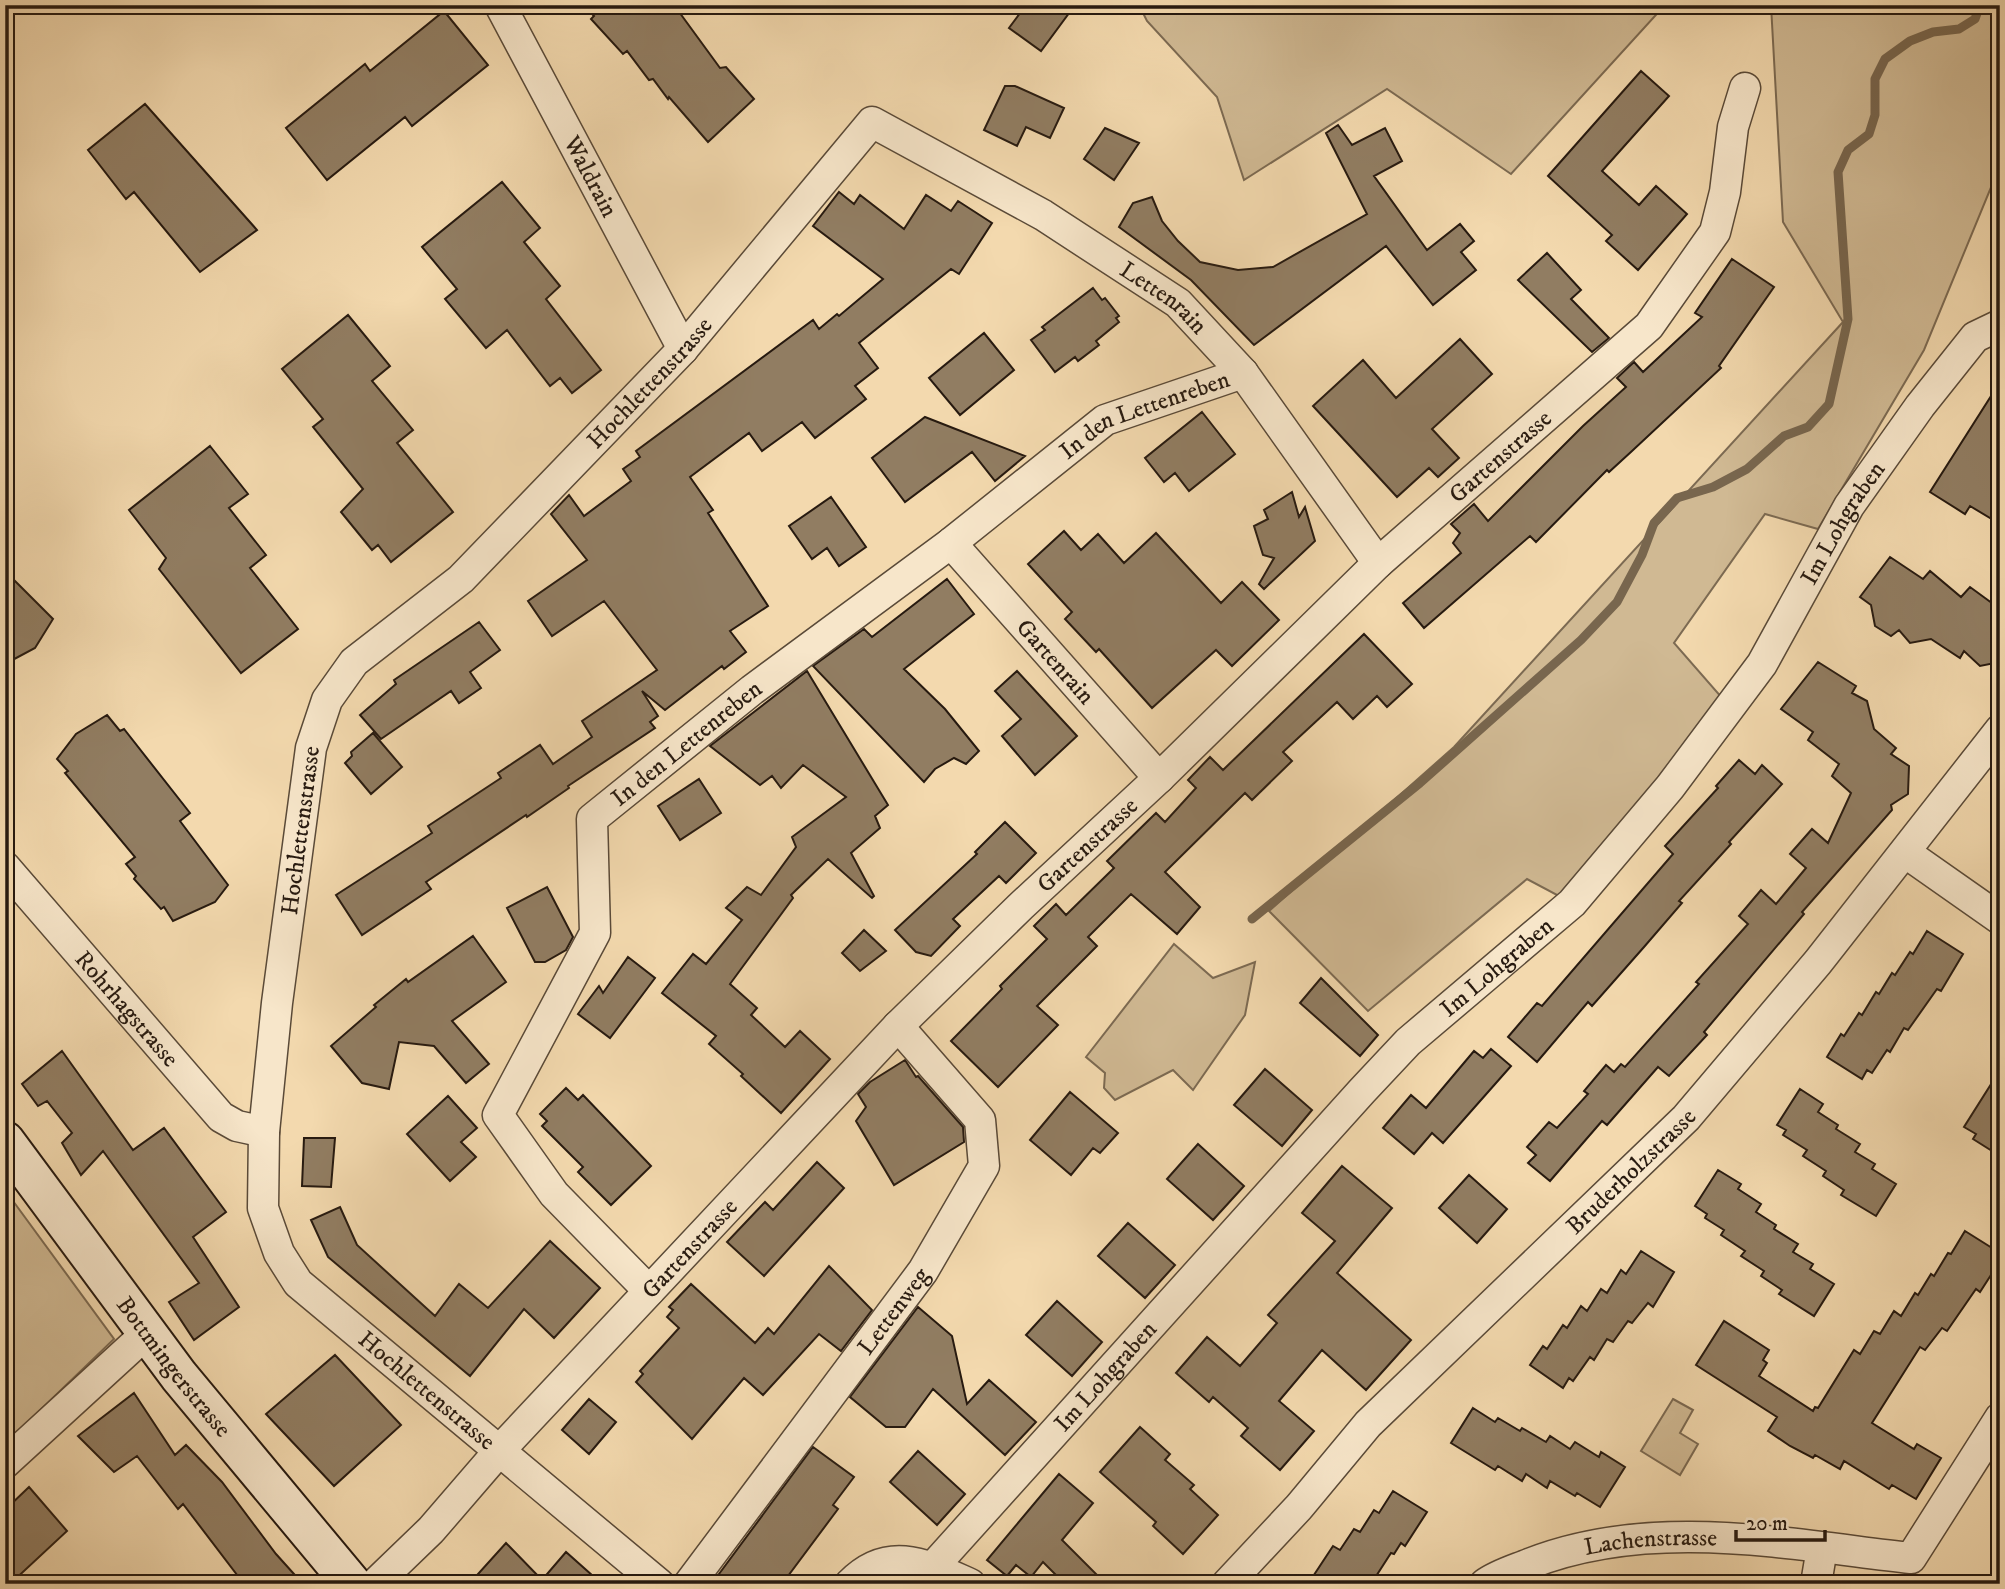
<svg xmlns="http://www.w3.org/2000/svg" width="2005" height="1589" font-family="'IM FELL DW Pica',serif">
  <rect width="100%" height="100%" fill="#f3d9ae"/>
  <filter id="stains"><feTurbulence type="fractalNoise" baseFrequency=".00286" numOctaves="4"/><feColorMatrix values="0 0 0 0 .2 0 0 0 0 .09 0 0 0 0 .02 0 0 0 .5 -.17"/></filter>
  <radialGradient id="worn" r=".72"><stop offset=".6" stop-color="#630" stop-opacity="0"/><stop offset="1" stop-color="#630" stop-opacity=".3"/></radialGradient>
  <path fill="#d0b993" stroke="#7c6a52" stroke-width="2" d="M 1139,5 L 1665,5 L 1511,174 L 1387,89 L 1244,180 L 1217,97 L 1147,21 Z
    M 1771,5 L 2000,5 L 2000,177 L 1994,180 L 1924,350 L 1818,529 L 1765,514 L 1674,643 L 1730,707 L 1572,903 L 1527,879 L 1368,1011 L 1269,911 L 1454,747 L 1843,322 L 1783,222 Z
    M 1174,944 L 1213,978 L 1255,962 L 1245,1015 L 1193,1090 L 1173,1070 L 1115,1100 L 1104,1088 L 1105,1073 L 1086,1057 Z
    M 5,1190 L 114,1339 L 5,1444 Z
    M 1673,1399 L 1693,1410 L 1680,1433 L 1698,1444 L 1680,1475 L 1641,1451 Z"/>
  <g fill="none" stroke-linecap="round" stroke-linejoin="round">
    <path stroke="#78664e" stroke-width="9" d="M 1252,919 L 1420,783 L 1581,640 L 1617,602 L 1642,555 L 1654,523 L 1677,498 L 1713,487 L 1747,469 L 1784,436 L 1808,427 L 1829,404 L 1848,319 L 1838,172 L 1848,150 L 1869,134 L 1875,115 L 1875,79 L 1885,59 L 1910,41 L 1933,32 L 1959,29 L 1975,19 L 1980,5"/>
  </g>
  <path fill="#917d62" stroke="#271a10" stroke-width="2" d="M 584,5 L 674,5 L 720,68 L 726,67 L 754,99 L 708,142 L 669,97 L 668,99 L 653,79 L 649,80 L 627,51 L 623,54 L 591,19 L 594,16 Z
    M 1026,5 L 1075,5 L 1041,51 L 1009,28 Z
    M 444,11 L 488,65 L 412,126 L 405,117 L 327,180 L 286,128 L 365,64 L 370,71 Z
    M 1641,71 L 1669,96 L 1602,171 L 1639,205 L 1656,186 L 1687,214 L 1638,270 L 1606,241 L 1612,235 L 1548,176 Z
    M 1005,86 L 1015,86 L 1064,108 L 1050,138 L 1026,127 L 1017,146 L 984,130 Z
    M 145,104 L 257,230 L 200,272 L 134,192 L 126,199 L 88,150 Z
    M 1338,125 L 1352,145 L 1385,128 L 1402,161 L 1374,176 L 1427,250 L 1460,224 L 1474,241 L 1461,252 L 1476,270 L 1433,305 L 1386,246 L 1254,345 L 1191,280 L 1119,227 L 1133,203 L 1152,197 L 1162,221 L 1178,241 L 1200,262 L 1238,270 L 1273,267 L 1367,214 L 1326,133 Z
    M 1105,128 L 1139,143 L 1114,180 L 1084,159 Z
    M 502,182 L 540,228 L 524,242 L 560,286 L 546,299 L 601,370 L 572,393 L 560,378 L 550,386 L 507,330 L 486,348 L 445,299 L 457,289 L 422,247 Z
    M 839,192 L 854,204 L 860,195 L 904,229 L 926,195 L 951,211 L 958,201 L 992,223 L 959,274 L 951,269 L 859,343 L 878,368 L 855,386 L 866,399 L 815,438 L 802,422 L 762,451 L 749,433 L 690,477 L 713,510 L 708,513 L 768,606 L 730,631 L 746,652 L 724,669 L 722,666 L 665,710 L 642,691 L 658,716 L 650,722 L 655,728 L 568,786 L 569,788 L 527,817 L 526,815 L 426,882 L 431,889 L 362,935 L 336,895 L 432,833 L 428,826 L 501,778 L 498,773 L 540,745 L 553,764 L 592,737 L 582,721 L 657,670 L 604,601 L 552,636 L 528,601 L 587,560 L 551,514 L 569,495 L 584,516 L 631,481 L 623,469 L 640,457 L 636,451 L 813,320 L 819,329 L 837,314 L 839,316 L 883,279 L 813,226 Z
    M 1547,253 L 1581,290 L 1571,299 L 1609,338 L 1592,352 L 1518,280 Z
    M 1732,259 L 1774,287 L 1719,366 L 1721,368 L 1632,451 L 1609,472 L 1607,470 L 1536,542 L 1530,536 L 1424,628 L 1403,603 L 1461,553 L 1453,543 L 1460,533 L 1451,524 L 1474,504 L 1488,521 L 1583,426 L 1626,387 L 1617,378 L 1634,362 L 1643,372 L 1702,317 L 1695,313 Z
    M 1093,288 L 1102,300 L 1105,298 L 1119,316 L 1116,318 L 1119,322 L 1096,341 L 1099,345 L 1078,361 L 1075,357 L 1055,372 L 1031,340 L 1045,330 L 1042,327 Z
    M 348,315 L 390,366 L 372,381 L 413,430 L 397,443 L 453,512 L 391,562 L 378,545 L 372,550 L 341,512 L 363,489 L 313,427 L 323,419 L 282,369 Z
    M 984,333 L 1014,370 L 960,415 L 929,378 Z
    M 1460,339 L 1492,374 L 1432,429 L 1459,458 L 1438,477 L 1429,468 L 1397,497 L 1313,406 L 1363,360 L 1396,398 Z
    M 2000,382 L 2000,524 L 1970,506 L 1965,514 L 1930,492 Z
    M 1202,412 L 1235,454 L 1189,491 L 1175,473 L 1164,482 L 1145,458 Z
    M 925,417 L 953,428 L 1025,456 L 995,481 L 972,452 L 905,502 L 872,458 Z
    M 210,446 L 248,494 L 229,508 L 266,555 L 250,568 L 298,629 L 241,673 L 159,569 L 166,558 L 129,510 Z
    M 1292,492 L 1299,517 L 1305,507 L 1315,541 L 1264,589 L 1259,584 L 1274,558 L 1263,555 L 1254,526 L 1268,519 L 1264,510 Z
    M 831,497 L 866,547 L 839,566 L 827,548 L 812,559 L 789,526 Z
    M 1064,531 L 1081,550 L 1098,534 L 1124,563 L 1156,533 L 1221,603 L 1242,582 L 1279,620 L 1232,666 L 1216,650 L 1152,708 L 1099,649 L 1096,652 L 1065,619 L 1072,612 L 1028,564 Z
    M 1890,557 L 1923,579 L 1930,571 L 1961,597 L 1970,587 L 2000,609 L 2000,662 L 1980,666 L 1964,651 L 1960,658 L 1931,639 L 1910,643 L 1899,630 L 1891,636 L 1875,626 L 1871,605 L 1860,597 Z
    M 5,571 L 53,619 L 35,648 L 5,664 Z
    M 947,579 L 974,614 L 904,669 L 945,709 L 979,751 L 966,764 L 954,758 L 935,769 L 924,782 L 813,666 L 864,629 L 872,637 Z
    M 479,622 L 500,650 L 470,672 L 481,688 L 459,703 L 451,691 L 381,739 L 360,715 L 396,684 L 394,680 Z
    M 1364,634 L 1412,684 L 1387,707 L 1377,696 L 1353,719 L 1337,702 L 1283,752 L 1292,761 L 1252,800 L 1245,793 L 1165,872 L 1200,907 L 1177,934 L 1131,894 L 1088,937 L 1097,946 L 1037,1006 L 1058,1025 L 998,1087 L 951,1041 L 1002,989 L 1000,986 L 1047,939 L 1034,926 L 1056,904 L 1066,915 L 1114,868 L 1107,861 L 1156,813 L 1165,822 L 1196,788 L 1188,780 L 1210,757 L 1223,770 Z
    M 1818,662 L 1856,686 L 1852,693 L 1867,701 L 1874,729 L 1896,748 L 1891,754 L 1909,766 L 1908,794 L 1891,805 L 1892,810 L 1802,912 L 1804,914 L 1704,1032 L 1707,1035 L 1669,1076 L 1658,1067 L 1607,1125 L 1602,1121 L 1550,1181 L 1528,1163 L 1536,1155 L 1527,1147 L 1549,1122 L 1557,1128 L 1588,1094 L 1584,1091 L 1606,1065 L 1614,1072 L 1621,1064 L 1625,1067 L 1699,984 L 1696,982 L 1748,924 L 1739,916 L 1761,890 L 1776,904 L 1806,868 L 1790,854 L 1812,829 L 1828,843 L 1851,793 L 1832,776 L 1839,764 L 1808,740 L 1813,732 L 1781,709 Z
    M 807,671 L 888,805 L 875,816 L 880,828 L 851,853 L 874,896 L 872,898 L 828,859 L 791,895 L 793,898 L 730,984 L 757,1008 L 751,1015 L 785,1047 L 800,1031 L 830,1059 L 781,1113 L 741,1076 L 743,1074 L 709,1044 L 716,1036 L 662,993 L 693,954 L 706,964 L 742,920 L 726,908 L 747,887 L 761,895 L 796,847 L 792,837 L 846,797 L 803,765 L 781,788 L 772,776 L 760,785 L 710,746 Z
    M 1017,671 L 1077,736 L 1035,775 L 1002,736 L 1021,719 L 995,691 Z
    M 107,715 L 120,731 L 124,729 L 190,813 L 180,821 L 228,885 L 215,902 L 173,921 L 164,907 L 161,909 L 134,879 L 136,876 L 126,864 L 135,857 L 65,773 L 68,771 L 57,759 L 76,734 Z
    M 373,733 L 402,767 L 371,794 L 345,763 L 352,756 L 351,752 Z
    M 1739,760 L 1755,774 L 1762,765 L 1782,784 L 1729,842 L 1731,844 L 1679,901 L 1682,903 L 1644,947 L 1592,1006 L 1588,1002 L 1537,1062 L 1508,1037 L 1537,1003 L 1542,1006 L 1673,854 L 1665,846 L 1718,788 L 1716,786 Z
    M 699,779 L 721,813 L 680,840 L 658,806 Z
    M 1005,822 L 1036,853 L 1006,883 L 999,876 L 953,919 L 960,926 L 931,956 L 916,952 L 895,930 L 977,854 L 975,852 Z
    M 547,887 L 573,937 L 566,950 L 545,962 L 535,962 L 507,908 Z
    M 864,930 L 886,951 L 860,971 L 842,953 Z
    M 1927,931 L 1963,954 L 1941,991 L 1937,989 L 1908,1030 L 1904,1028 L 1890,1052 L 1887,1050 L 1872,1073 L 1867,1070 L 1862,1079 L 1827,1057 L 1841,1034 L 1844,1036 L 1859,1013 L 1862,1015 L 1876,992 L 1879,994 L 1892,973 L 1895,975 L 1910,952 L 1913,954 Z
    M 473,936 L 506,982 L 452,1021 L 489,1064 L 466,1083 L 434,1046 L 399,1042 L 389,1089 L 362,1083 L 331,1046 L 376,1007 L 374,1005 L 406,979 L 408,982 Z
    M 628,957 L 655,978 L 610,1038 L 578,1014 L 599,986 L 603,993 Z
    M 1321,978 L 1378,1035 L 1360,1056 L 1300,1003 Z
    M 1491,1049 L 1511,1066 L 1443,1143 L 1432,1133 L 1414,1154 L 1383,1128 L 1411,1095 L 1426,1108 L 1474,1051 L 1483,1058 Z
    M 62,1051 L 133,1150 L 164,1128 L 226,1212 L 193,1237 L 239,1307 L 194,1340 L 169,1302 L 199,1283 L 103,1151 L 81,1175 L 62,1143 L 72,1133 L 47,1101 L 38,1106 L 22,1084 Z
    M 905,1060 L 916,1077 L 918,1076 L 963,1127 L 964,1142 L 894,1185 L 856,1121 L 866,1107 L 858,1094 L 870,1082 Z
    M 1265,1069 L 1312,1110 L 1282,1146 L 1234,1105 Z
    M 2000,1070 L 2000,1156 L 1973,1139 L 1976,1134 L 1964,1127 Z
    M 566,1088 L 578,1100 L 583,1095 L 651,1166 L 611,1205 L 578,1172 L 583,1167 L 542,1126 L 547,1121 L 540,1114 Z
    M 1800,1089 L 1823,1104 L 1818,1112 L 1838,1125 L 1836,1129 L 1860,1144 L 1855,1152 L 1875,1164 L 1872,1169 L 1896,1184 L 1876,1216 L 1841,1195 L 1844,1190 L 1823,1176 L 1826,1171 L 1803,1156 L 1807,1150 L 1783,1135 L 1786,1130 L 1777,1125 Z
    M 1070,1092 L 1118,1133 L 1100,1153 L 1093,1148 L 1071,1175 L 1030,1140 Z
    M 448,1096 L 477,1128 L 461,1142 L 476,1157 L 450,1181 L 407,1134 Z
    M 304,1138 L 335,1138 L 331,1187 L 302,1186 Z
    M 1198,1144 L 1244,1186 L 1213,1220 L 1167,1179 Z
    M 817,1162 L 844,1188 L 764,1276 L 727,1242 L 765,1202 L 773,1210 Z
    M 1342,1166 L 1392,1208 L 1337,1273 L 1411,1340 L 1366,1390 L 1322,1350 L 1279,1401 L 1314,1431 L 1280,1470 L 1241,1436 L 1248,1428 L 1213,1397 L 1209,1402 L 1176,1373 L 1207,1337 L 1240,1366 L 1277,1323 L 1268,1315 L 1335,1241 L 1302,1213 Z
    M 1718,1170 L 1741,1184 L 1738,1189 L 1761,1204 L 1756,1212 L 1776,1225 L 1774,1229 L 1798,1244 L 1793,1252 L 1813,1264 L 1810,1269 L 1834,1284 L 1814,1316 L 1779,1294 L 1782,1290 L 1761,1276 L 1764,1271 L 1741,1256 L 1745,1251 L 1721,1235 L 1724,1230 L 1705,1218 L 1707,1214 L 1695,1206 Z
    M 1469,1175 L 1507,1209 L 1477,1243 L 1439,1208 Z
    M 340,1207 L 357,1245 L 435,1316 L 459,1284 L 488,1308 L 550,1241 L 600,1288 L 554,1338 L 524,1309 L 470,1376 L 328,1257 L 311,1220 Z
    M 1128,1223 L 1175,1265 L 1145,1298 L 1098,1256 Z
    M 1965,1231 L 2000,1253 L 2000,1261 L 1980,1292 L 1976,1289 L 1947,1331 L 1942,1328 L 1925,1350 L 1920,1347 L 1872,1423 L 1914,1449 L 1917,1444 L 1941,1458 L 1916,1499 L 1892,1485 L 1889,1489 L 1844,1461 L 1840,1469 L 1815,1455 L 1813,1458 L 1790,1446 L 1768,1431 L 1777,1417 L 1696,1365 L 1724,1321 L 1769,1350 L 1763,1360 L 1767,1363 L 1759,1376 L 1813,1411 L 1815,1407 L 1818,1408 L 1854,1350 L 1860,1354 L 1874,1331 L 1880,1334 L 1894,1311 L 1901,1316 L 1915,1293 L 1918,1295 L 1931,1274 L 1934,1276 L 1948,1253 L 1951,1254 Z
    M 1641,1251 L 1674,1272 L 1653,1307 L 1648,1303 L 1632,1323 L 1628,1321 L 1613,1342 L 1607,1339 L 1594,1360 L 1590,1357 L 1573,1381 L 1569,1378 L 1563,1388 L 1530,1365 L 1543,1346 L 1547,1349 L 1563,1325 L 1567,1328 L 1581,1306 L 1587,1311 L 1601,1289 L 1607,1293 L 1621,1270 L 1626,1274 Z
    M 829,1266 L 872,1310 L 841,1351 L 819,1334 L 763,1395 L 744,1378 L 692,1439 L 636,1382 L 643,1374 L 640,1371 L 679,1328 L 667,1317 L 673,1310 L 669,1307 L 691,1284 L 755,1343 L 768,1328 L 774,1334 Z
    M 1057,1301 L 1102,1342 L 1072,1376 L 1026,1335 Z
    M 918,1307 L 952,1336 L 967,1404 L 989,1380 L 1036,1422 L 1005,1455 L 933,1389 L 905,1427 L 886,1427 L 850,1397 Z
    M 335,1355 L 401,1425 L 334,1486 L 266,1414 Z
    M 134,1393 L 175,1455 L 186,1445 L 222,1482 L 276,1554 L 303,1584 L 244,1584 L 183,1504 L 178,1509 L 137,1456 L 114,1472 L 78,1436 Z
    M 589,1399 L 616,1422 L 589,1454 L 562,1430 Z
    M 1473,1408 L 1495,1422 L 1498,1418 L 1520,1431 L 1522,1428 L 1546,1442 L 1550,1436 L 1570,1449 L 1575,1442 L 1599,1457 L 1601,1452 L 1625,1467 L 1600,1507 L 1577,1493 L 1575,1496 L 1550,1481 L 1547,1488 L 1526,1474 L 1522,1481 L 1498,1466 L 1495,1470 L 1451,1443 Z
    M 1140,1427 L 1170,1454 L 1165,1460 L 1194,1485 L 1190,1489 L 1218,1515 L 1183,1554 L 1153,1526 L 1156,1522 L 1100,1472 Z
    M 813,1447 L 854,1477 L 833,1505 L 838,1509 L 782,1584 L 732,1584 L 719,1574 Z
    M 918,1451 L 965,1494 L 937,1525 L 890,1482 Z
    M 1059,1474 L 1093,1503 L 1062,1540 L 1106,1584 L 1065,1584 L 1043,1562 L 1031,1577 L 1016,1565 L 1007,1576 L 987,1560 Z
    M 29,1487 L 67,1531 L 10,1584 L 5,1584 L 5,1510 Z
    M 1393,1491 L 1427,1512 L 1405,1546 L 1401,1543 L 1394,1554 L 1391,1553 L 1371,1584 L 1308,1584 L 1333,1546 L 1340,1550 L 1354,1529 L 1360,1532 L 1374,1510 L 1379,1513 Z
    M 506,1543 L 542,1580 L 566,1552 L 602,1584 L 469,1584 Z"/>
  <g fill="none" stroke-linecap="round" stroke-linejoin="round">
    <g stroke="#5a4a38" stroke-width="33">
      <g id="minor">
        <path id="s1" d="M 500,5 L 683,349"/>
        <path id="s2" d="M 951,543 L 1159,778"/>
        <path d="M 1906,853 L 2000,919"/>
        <path id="s3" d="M 5,867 L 221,1117 L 237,1126 L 264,1132"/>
        <path id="s4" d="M 649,1291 L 554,1194 L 498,1115 L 595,933 L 592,819 L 752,690 L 951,543 L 1105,420 L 1243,373"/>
        <path d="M 5,1463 L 147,1333"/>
        <path id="s5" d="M 933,1567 L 1362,1091 L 1408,1042 L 1572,903 L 1670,787 L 1762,664 L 1849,506 L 1920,406 L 1975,337 L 2000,325"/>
        <path id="s6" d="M 375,1584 L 431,1530 L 500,1450 L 898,1026 L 1021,906 L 1159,778 L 1378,563 L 1649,326 L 1715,232 L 1725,192 L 1733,127 L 1745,88"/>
        <path id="s7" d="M 659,1584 L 298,1283 L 279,1253 L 263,1208 L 264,1132 L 277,1003 L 311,748 L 327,700 L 354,662 L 461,579 L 683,349 L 872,122 L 1043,215 L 1178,303 L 1243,373 L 1378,563"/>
        <path id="s8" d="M 689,1584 L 923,1271 L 984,1166 L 980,1120 L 898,1026"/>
        <path d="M 850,1584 C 889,1544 927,1565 970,1584"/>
        <path id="s9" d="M 1227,1584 L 1299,1507 L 1368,1424 L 1686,1118 L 1818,962 L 2000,730"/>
        <path id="s10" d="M 1485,1584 C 1497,1575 1514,1570 1529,1564 C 1650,1516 1786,1544 1911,1558 L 2000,1418"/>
        <path d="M 1816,1584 L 1822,1548"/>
      </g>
    </g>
    <g stroke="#271a10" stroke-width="42">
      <g id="secondary">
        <path id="s11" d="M 5,1141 L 179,1376 L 352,1584"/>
      </g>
    </g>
    <use href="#minor" stroke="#f7e6ca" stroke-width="30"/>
    <use href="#secondary" stroke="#f7e6ca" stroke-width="38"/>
  </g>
  <g text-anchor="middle" stroke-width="5" stroke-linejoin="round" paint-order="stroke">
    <g font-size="24" fill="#271a10" stroke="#f7e6ca">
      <text dy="8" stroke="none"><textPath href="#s1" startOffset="194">Waldrain</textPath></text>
      <text dy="8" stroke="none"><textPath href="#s7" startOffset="2205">Lettenrain</textPath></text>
      <text dy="8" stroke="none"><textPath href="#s7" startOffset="1521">Hochlettenstrasse</textPath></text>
      <text dy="8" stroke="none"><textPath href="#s4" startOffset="1241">In den Lettenreben</textPath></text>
      <text dy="8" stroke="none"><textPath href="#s6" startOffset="1594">Gartenstrasse</textPath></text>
      <text dy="8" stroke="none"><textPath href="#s5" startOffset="1391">Im Lohgraben</textPath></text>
      <text dy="8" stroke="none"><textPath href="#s2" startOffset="158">Gartenrain</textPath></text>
      <text dy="8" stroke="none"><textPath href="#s4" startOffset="674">In den Lettenreben</textPath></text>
      <text dy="8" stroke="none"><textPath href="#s7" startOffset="933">Hochlettenstrasse</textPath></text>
      <text dy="8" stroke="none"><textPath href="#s6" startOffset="1027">Gartenstrasse</textPath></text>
      <text dy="8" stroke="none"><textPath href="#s5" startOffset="824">Im Lohgraben</textPath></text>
      <text dy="8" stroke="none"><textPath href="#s3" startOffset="187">Rohrhagstrasse</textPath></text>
      <text dy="8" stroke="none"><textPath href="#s9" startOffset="578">Bruderholzstrasse</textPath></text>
      <text dy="8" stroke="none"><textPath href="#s6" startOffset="460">Gartenstrasse</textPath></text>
      <text dy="8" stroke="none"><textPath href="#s8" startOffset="341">Lettenweg</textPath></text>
      <text dy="8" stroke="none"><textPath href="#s11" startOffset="282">Bottmingerstrasse</textPath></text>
      <text dy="8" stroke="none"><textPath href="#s5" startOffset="257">Im Lohgraben</textPath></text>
      <text transform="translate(427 1390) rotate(40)" y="8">Hochlettenstrasse</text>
      <text dy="8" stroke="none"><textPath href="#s10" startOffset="173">Lachenstrasse</textPath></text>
    </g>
  </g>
  <rect width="2005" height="1589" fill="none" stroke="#f3d9ae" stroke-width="28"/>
  <rect x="7" y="7" width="1991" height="1575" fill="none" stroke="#271a10" stroke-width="3.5"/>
  <rect x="14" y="14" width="1977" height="1561" fill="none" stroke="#271a10" stroke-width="2"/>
  <path d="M1736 1530v10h89v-10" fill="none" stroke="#271a10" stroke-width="3.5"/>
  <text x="1746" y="1530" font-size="21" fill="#271a10" stroke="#f7e6ca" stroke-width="5" paint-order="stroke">20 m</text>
  <rect width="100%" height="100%" filter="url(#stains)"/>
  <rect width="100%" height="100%" fill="url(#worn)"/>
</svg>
